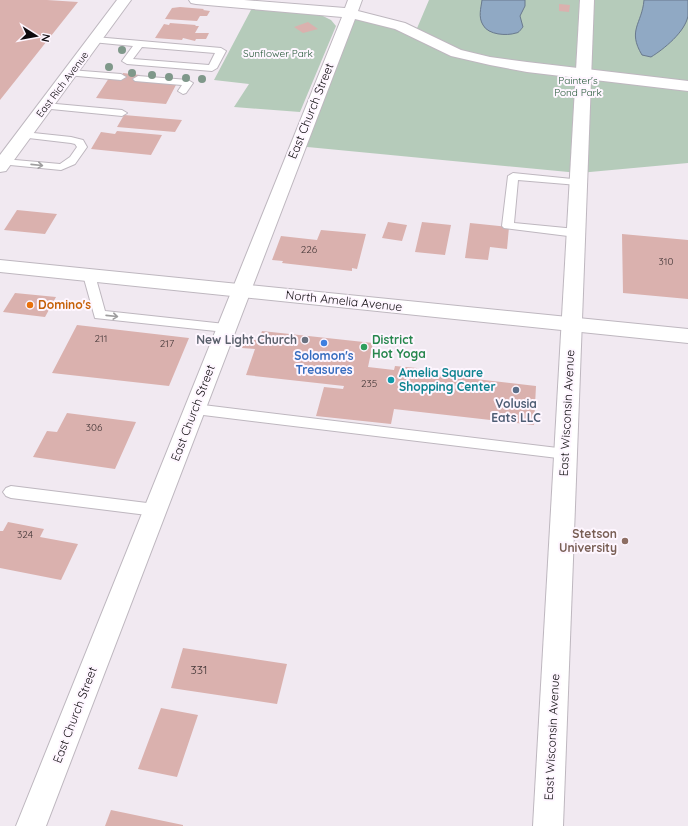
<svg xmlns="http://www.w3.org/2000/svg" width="688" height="826" font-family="Quicksand,sans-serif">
  <rect width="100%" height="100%" fill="#f1e9f1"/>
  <path fill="#b5cbba" d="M 429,0 L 688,0 L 688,163 L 579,173 L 297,146 L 349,13 L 415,33 Z
    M 252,8 L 319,14 L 331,20 L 336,26 L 300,112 L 234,107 L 249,84 L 214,80 Z"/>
  <path fill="#90a9c4" stroke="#69798d" d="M 482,0 L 525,0 L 525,6 L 520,16 L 523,27 C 521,29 519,33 516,33 C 507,36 488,35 483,25 C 478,17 481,8 482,0 Z
    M 644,0 L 688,0 C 688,5 688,11 688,16 C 685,32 664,49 651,57 L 642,55 C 627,30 642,24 644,0 Z"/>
  <path fill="#dab1ae" d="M 0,0 L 47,0 L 78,2 L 0,100 Z
    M 559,4 L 570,5 L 569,12 L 559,11 Z
    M 180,7 L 204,9 L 203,10 L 210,11 L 207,16 L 200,16 L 197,21 L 165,19 L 172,8 Z
    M 308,22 L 318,29 L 303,33 L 294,27 Z
    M 170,23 L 196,25 L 195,26 L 199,26 L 195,33 L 209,33 L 206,39 L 196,39 L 195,41 L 183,38 L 182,40 L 155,38 L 164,24 L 169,25 Z
    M 123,73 L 140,75 L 137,80 L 177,83 L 166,104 L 96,98 L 109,78 L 120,79 Z
    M 124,115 L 182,120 L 175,132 L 117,127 Z
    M 117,131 L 162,135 L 151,155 L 91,149 L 101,132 L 115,134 Z
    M 17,210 L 57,214 L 45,234 L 4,230 Z
    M 388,222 L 407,225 L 402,241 L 382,238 Z
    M 422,222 L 451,225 L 445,255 L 415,252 Z
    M 470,223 L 509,227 L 507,249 L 490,247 L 488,260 L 465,258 Z
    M 321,230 L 366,234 L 357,269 L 352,268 L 352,271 L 282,263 L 283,261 L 272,260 L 281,236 L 317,240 Z
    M 622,234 L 688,240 L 688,299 L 623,293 Z
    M 15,293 L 56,297 L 45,317 L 3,312 Z
    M 77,325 L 189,338 L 169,386 L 52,373 Z
    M 262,331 L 373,343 L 368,367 L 394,370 L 395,366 L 417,368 L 416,372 L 536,386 L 534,425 L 394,409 L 391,424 L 316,416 L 324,387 L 343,389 L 344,386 L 246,375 L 255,349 L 242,348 L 245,339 L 259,340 Z
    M 67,413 L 136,422 L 115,469 L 33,457 L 47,431 L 57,432 Z
    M 8,522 L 44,529 L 40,537 L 78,544 L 61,580 L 0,568 L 0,531 L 3,531 Z
    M 183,648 L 287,664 L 277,704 L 171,688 Z
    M 161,708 L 198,715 L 177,777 L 138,769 Z
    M 111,810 L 183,825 L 183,826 L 105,826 Z"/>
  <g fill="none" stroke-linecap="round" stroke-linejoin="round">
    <g stroke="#beb7bf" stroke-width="2">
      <path id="service" d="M 95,37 L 221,48 L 226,51 L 217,68 L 212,71 L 127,64 L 122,61 L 133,46 L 92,42 L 90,40 L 92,38 ZM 142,47 L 215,53 L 209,65 L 133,59 Z
        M 70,70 L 121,74 L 126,77 L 121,80 L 67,75 L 65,73 L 67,71 Z
        M 138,76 L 188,80 L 193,83 L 186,93 L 183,94 L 178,91 L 182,85 L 135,81 L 133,79 Z
        M 45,103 L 122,110 L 127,113 L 122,116 L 41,108 L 40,106 Z
        M 24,132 L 71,137 L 83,140 L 87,147 L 75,164 L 61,170 L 0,164 L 0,160 L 4,159 L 60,164 L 70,157 L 77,147 L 75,144 L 71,143 L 20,137 L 19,135 L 20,133 Z
        M 513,173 L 582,180 L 584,182 L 582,184 L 578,185 L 518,180 L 514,223 L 576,229 L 580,231 L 582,233 L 580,235 L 576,237 L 504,228 L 502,226 L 508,176 Z
        M 89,271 L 93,272 L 95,275 L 105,311 L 225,324 L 230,325 L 231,328 L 230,331 L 225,332 L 95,318 L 83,275 L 85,272 Z
        M 195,404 L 566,449 L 571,450 L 573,454 L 571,458 L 566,459 L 195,414 L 190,412 L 188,409 L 190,406 Z
        M 11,486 L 155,504 L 160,506 L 163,510 L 160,514 L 155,516 L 11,498 L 6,496 L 3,492 L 6,488 Z"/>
    </g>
    <g stroke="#beb7bf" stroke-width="2">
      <path id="minor" d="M 117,0 L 131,0 L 6,171 L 0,172 L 0,155 Z
        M 189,0 L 244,0 L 345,8 L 348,0 L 362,0 L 358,11 L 405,23 L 461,50 L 490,57 L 527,62 L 688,81 L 688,91 L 527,72 L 490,65 L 451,56 L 395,29 L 355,19 L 46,826 L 16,826 L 342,17 L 196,4 L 191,3 Z"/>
    </g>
    <g stroke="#beb7bf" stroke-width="2">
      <path id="tertiary" d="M 580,0 L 594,0 L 563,826 L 533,826 Z"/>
    </g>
    <g stroke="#beb7bf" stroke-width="2">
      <path id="secondary" d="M 0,260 L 688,329 L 688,343 L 0,272 Z"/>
    </g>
    <use href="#service" fill="#fff" fill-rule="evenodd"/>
    <use href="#minor" fill="#fff" fill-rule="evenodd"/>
    <use href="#tertiary" fill="#fff" fill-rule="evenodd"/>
    <use href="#secondary" fill="#fff" fill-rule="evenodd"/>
  </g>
  <g fill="#7f988a">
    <circle cx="122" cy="50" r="4"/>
    <circle cx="109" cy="67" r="4"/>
    <circle cx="132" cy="73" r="4"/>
    <circle cx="152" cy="75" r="4"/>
    <circle cx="169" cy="77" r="4"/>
    <circle cx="186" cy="78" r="4"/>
    <circle cx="202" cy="79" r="4"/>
  </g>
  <defs><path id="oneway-shaft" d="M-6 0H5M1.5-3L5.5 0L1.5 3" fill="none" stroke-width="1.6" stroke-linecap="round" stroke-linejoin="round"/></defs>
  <g stroke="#9e9d9e">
    <use href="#oneway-shaft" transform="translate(37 165) rotate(6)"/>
    <use href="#oneway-shaft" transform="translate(112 316) rotate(6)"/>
  </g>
  <circle fill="#e8710a" stroke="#fef6ff" stroke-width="1.5" cx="30" cy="305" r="4"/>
  <circle fill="#6b7280" stroke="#fef6ff" stroke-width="1.5" cx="305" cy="340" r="4"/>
  <circle fill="#3f7fe0" stroke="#fef6ff" stroke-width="1.5" cx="324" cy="343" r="4"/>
  <circle fill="#2e9e5b" stroke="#fef6ff" stroke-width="1.5" cx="364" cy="347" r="4"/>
  <circle fill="#0f9aa8" stroke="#fef6ff" stroke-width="1.5" cx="391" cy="380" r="4"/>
  <circle fill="#5c6f8a" stroke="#fef6ff" stroke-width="1.5" cx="516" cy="390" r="4"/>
  <circle fill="#8d6e63" stroke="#fef6ff" stroke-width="1.5" cx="625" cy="541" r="4"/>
  <g text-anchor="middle" stroke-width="4" stroke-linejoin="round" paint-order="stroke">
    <g font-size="10" fill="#225635" stroke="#fef6ff">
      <text x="278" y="57">Sunflower Park</text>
      <text x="578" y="84">Painter's<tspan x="578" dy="12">Pond Park</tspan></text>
    </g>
    <g font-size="10" fill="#0d0a0d" stroke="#fef6ff">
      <text transform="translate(62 84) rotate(-53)" y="4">East Rich Avenue</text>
    </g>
    <g font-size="10" fill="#403435">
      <text x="309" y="253">226</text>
      <text x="666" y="265">310</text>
      <text x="101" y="342">211</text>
      <text x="167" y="347">217</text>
      <text x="369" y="387">235</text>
      <text x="94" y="431">306</text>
      <text x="25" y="538">324</text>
    </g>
    <g font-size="12" fill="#0d0a0d" stroke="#fef6ff">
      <text transform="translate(311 111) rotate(-68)" y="4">East Church Street</text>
      <text transform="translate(344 301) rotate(6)" y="4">North Amelia Avenue</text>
      <text transform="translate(193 413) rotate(-69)" y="4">East Church Street</text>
      <text transform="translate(567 413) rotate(-87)" y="4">East Wisconsin Avenue</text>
      <text transform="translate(75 715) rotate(-69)" y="4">East Church Street</text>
      <text transform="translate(552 737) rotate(-87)" y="4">East Wisconsin Avenue</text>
    </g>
    <g font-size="12" font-weight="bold" fill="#c56008" stroke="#fef6ff" text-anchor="start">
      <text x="38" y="309">Domino's</text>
    </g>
    <g font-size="12" font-weight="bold" fill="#5b616d" stroke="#fef6ff" text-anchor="end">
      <text x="297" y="344">New Light Church</text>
    </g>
    <g font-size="12" font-weight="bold" fill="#27864d" stroke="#fef6ff" text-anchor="start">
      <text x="372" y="344">District<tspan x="372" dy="14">Hot Yoga</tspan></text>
    </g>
    <g font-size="12" font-weight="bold" fill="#366cbe" stroke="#fef6ff">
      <text x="324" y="360">Solomon's<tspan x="324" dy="14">Treasures</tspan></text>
    </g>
    <g font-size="12" font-weight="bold" fill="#0d838f" stroke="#fef6ff" text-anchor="start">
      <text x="399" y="377">Amelia Square<tspan x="399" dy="14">Shopping Center</tspan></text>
    </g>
    <g font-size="12" font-weight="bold" fill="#4e5e75" stroke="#fef6ff">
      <text x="516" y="408">Volusia<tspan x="516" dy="14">Eats LLC</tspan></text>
    </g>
    <g font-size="12" font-weight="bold" fill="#785e54" stroke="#fef6ff" text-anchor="end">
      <text x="617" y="538">Stetson<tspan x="617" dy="14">University</tspan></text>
    </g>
    <g font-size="12" fill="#403435">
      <text x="199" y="674">331</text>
    </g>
  </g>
  <g transform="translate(36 36) rotate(101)" stroke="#fef6ff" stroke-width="3" paint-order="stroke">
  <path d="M0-3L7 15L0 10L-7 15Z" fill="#0d0a0d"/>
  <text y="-6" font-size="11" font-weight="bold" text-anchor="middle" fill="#0d0a0d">N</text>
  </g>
</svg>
